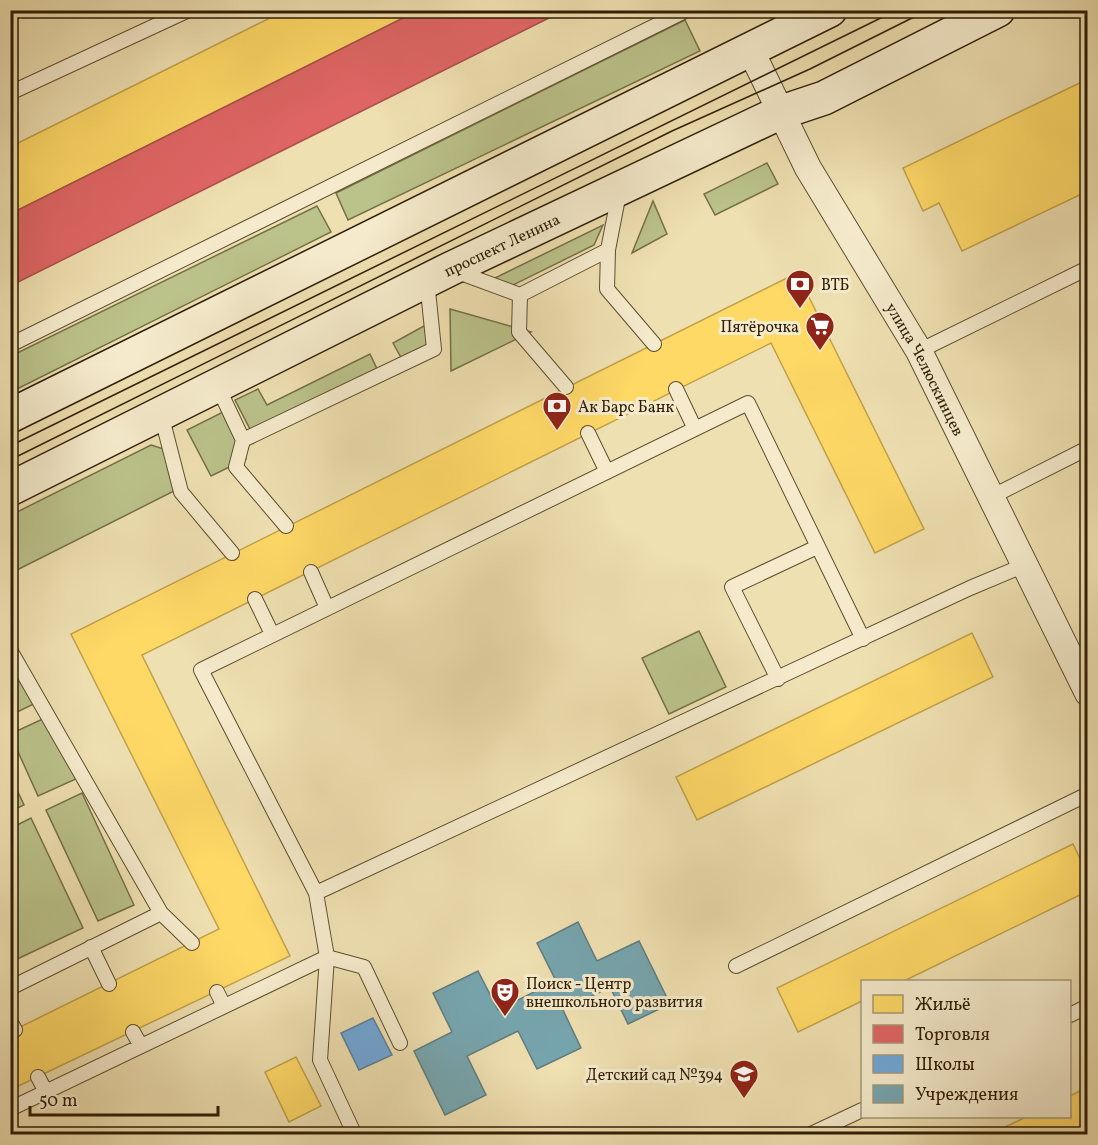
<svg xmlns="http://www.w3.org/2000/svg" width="1098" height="1145" font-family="Vollkorn,serif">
  <rect width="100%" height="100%" fill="#efe0b1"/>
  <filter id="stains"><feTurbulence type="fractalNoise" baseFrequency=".00333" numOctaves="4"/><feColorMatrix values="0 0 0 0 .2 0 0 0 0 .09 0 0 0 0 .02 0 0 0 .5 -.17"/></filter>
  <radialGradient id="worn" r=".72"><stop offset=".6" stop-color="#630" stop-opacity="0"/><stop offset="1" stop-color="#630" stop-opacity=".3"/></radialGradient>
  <path fill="#bbc28a" stroke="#747047" stroke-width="1.5" d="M 685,20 L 700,51 L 348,220 L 336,193 Z
    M 767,163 L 778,184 L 715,215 L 704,194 Z
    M 653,201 L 667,234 L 632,253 Z
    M 317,206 L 331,232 L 11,392 L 11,356 Z
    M 603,225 L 594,245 L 507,288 L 491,280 Z
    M 450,309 L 531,332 L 451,371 Z
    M 424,326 L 429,330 L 433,345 L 403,361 L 393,343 Z
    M 370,354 L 378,371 L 252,433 L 235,400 L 258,389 L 267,405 Z
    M 223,412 L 246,459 L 211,476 L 187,430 Z
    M 151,445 L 167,450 L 184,486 L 11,573 L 11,515 Z
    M 699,631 L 726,687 L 669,714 L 642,658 Z
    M 10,633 L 42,700 L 11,715 L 10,715 Z
    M 47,717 L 76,779 L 38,796 L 10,734 Z
    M 11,777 L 24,805 L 11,811 L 10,811 Z
    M 82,793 L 134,905 L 98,921 L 46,810 Z
    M 31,818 L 83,928 L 11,962 L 11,828 Z"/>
  <path fill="#ffd966" stroke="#c0a149" stroke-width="1.5" d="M 286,10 L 419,10 L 10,214 L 10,147 Z
    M 1088,79 L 1088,191 L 962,251 L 939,203 L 923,211 L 903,168 Z
    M 797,273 L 924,529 L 875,553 L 771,343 L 142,655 L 290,956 L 10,1090 L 10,1032 L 219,929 L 71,634 Z
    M 1088,482 L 1088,498 L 1081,485 Z
    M 972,633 L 993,677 L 697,820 L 676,777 Z
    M 1073,844 L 1088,875 L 1088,891 L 902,982 L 862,982 L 862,1001 L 798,1032 L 777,988 Z
    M 296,1057 L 321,1106 L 289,1122 L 265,1072 Z
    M 1088,1087 L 1088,1134 L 991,1134 L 1028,1116 L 1070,1116 L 1070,1096 Z"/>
  <path fill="#e06666" stroke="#ab5049" stroke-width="1.5" d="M 419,10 L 565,10 L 10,286 L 10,214 Z"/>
  <path fill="#6fa8dc" stroke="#5c7e9b" stroke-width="1.5" d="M 373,1018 L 392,1055 L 359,1070 L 341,1033 Z"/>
  <path fill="#76a5af" stroke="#607c7c" stroke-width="1.5" d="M 578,922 L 597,961 L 639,941 L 670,1004 L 628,1024 L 610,987 L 563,1010 L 581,1048 L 537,1069 L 518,1031 L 467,1056 L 486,1095 L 445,1115 L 414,1051 L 452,1032 L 433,993 L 478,971 L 498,1010 L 556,981 L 537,943 Z"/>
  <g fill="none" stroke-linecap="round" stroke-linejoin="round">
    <g stroke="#5e4e2f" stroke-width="16">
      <path id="lane" d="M 10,93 L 189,10
        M 608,250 L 607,289 L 654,344
        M 455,271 L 520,295 L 608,250 L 619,193
        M 520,295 L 519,332 L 566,387
        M 10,345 L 687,10
        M 919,351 L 1088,268
        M 217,385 L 243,440 L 236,467 L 286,526
        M 676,389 L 695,429
        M 161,414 L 181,492 L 232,553
        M 588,433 L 607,472
        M 243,440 L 434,349 L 427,281
        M 991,497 L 1088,448
        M 311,572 L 327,608
        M 255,599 L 272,634
        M 10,650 L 161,913 L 192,943
        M 778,679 L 732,587 L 817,547
        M 316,893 L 201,670 L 748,403 L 863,639
        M 91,947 L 109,984
        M 736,966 L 1088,794
        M 10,988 L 161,913
        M 217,992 L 224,1006
        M 1070,1015 L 1088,1006
        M 10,1021 L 15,1030
        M 133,1032 L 141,1046
        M 38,1077 L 46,1092
        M 10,1109 L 327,957 L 364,967 L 400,1043
        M 345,1134 L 353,1131 L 320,1060 L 327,957 L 316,893 L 970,588 L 1025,565
        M 811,1134 L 862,1110"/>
    </g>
    <g stroke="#5e4e2f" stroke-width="28">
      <g id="street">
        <path id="s1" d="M 751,51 L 808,168 L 919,351 L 1088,693"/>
      </g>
    </g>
    <g stroke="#2e1d04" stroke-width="36">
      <g id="secondary">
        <path d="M 10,416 L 830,10"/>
        <path id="s2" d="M 10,489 L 450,269 L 779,113 L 824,98 L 998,10"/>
      </g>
    </g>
    <use href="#lane" stroke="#f5ebcc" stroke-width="14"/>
    <use href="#street" stroke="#f5ebcc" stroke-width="26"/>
    <use href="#secondary" stroke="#f5ebcc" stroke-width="33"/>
    <path stroke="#2e1d04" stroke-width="1.5" d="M 10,446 L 897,10
      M 10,460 L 672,131 L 810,69 L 928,10"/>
  </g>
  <defs>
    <g id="bank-pin" transform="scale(1.5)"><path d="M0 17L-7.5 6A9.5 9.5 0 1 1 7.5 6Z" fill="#8f2418" stroke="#f5ebcc"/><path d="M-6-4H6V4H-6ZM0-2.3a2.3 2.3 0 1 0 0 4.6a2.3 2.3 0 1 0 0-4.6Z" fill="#fff"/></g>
    <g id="supermarket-pin" transform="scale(1.5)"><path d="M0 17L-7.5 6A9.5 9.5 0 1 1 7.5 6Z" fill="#8f2418" stroke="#f5ebcc"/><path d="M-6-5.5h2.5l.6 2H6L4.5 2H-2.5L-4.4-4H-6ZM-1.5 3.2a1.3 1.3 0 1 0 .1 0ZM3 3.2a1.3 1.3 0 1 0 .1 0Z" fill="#fff"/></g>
    <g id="theatre-pin" transform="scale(1.5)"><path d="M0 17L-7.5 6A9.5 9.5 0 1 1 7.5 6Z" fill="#8f2418" stroke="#f5ebcc"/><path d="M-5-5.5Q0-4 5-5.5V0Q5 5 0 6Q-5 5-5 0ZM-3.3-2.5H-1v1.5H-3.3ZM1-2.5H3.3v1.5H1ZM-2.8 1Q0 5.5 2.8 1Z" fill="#fff"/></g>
    <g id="school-pin" transform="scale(1.5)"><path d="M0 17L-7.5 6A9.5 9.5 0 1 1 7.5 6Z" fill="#8f2418" stroke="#f5ebcc"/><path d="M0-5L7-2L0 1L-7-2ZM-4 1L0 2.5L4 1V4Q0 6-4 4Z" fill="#fff"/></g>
  </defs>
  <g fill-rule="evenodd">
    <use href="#bank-pin" x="800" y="284"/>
    <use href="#supermarket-pin" x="820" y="326"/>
    <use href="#bank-pin" x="557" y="406"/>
    <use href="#theatre-pin" x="505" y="992"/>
    <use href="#school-pin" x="744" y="1074"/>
  </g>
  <g text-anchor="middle" stroke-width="6" stroke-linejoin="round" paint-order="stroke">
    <g font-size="16" fill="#2e1d04" stroke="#f5ebcc">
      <text dy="6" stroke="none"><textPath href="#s2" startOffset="549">проспект Ленина</textPath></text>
      <text dy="6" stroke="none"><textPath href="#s1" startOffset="363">улица Челюскинцев</textPath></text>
    </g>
    <g font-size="16" fill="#2e1d04" stroke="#f5ebcc" text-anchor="start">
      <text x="821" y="290">ВТБ</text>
      <text x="799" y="332" text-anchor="end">Пятёрочка</text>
      <text x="578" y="412">Ак Барс Банк</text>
      <text x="526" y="989">Поиск - Центр<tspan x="526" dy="18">внешкольного развития</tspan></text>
      <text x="723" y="1080" text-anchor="end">Детский сад №394</text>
    </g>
  </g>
  <rect width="1098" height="1145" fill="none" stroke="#efe0b1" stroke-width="36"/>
  <rect x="12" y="12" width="1074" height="1121" fill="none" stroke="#2e1d04" stroke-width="3"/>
  <rect x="18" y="18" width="1062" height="1109" fill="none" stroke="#2e1d04" stroke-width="1.5"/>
  <rect x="861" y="980" width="210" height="138" fill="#f5ebcc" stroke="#a5997c" stroke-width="1.5"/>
  <rect x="873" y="995" width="30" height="18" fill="#ffd966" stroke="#a5997c" stroke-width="1.5"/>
  <text x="915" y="1010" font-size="18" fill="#2e1d04">Жильё</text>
  <rect x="873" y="1025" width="30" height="18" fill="#e06666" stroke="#a5997c" stroke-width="1.5"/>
  <text x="915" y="1040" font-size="18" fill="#2e1d04">Торговля</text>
  <rect x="873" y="1055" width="30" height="18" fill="#6fa8dc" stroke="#a5997c" stroke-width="1.5"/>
  <text x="915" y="1070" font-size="18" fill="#2e1d04">Школы</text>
  <rect x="873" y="1085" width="30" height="18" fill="#76a5af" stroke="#a5997c" stroke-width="1.5"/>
  <text x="915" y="1100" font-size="18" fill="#2e1d04">Учреждения</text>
  <path d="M30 1106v9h188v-9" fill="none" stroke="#2e1d04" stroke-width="3"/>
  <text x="39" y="1106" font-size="18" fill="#2e1d04" stroke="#f5ebcc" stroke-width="4.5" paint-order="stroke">50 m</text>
  <rect width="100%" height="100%" filter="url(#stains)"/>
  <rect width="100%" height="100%" fill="url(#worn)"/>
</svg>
